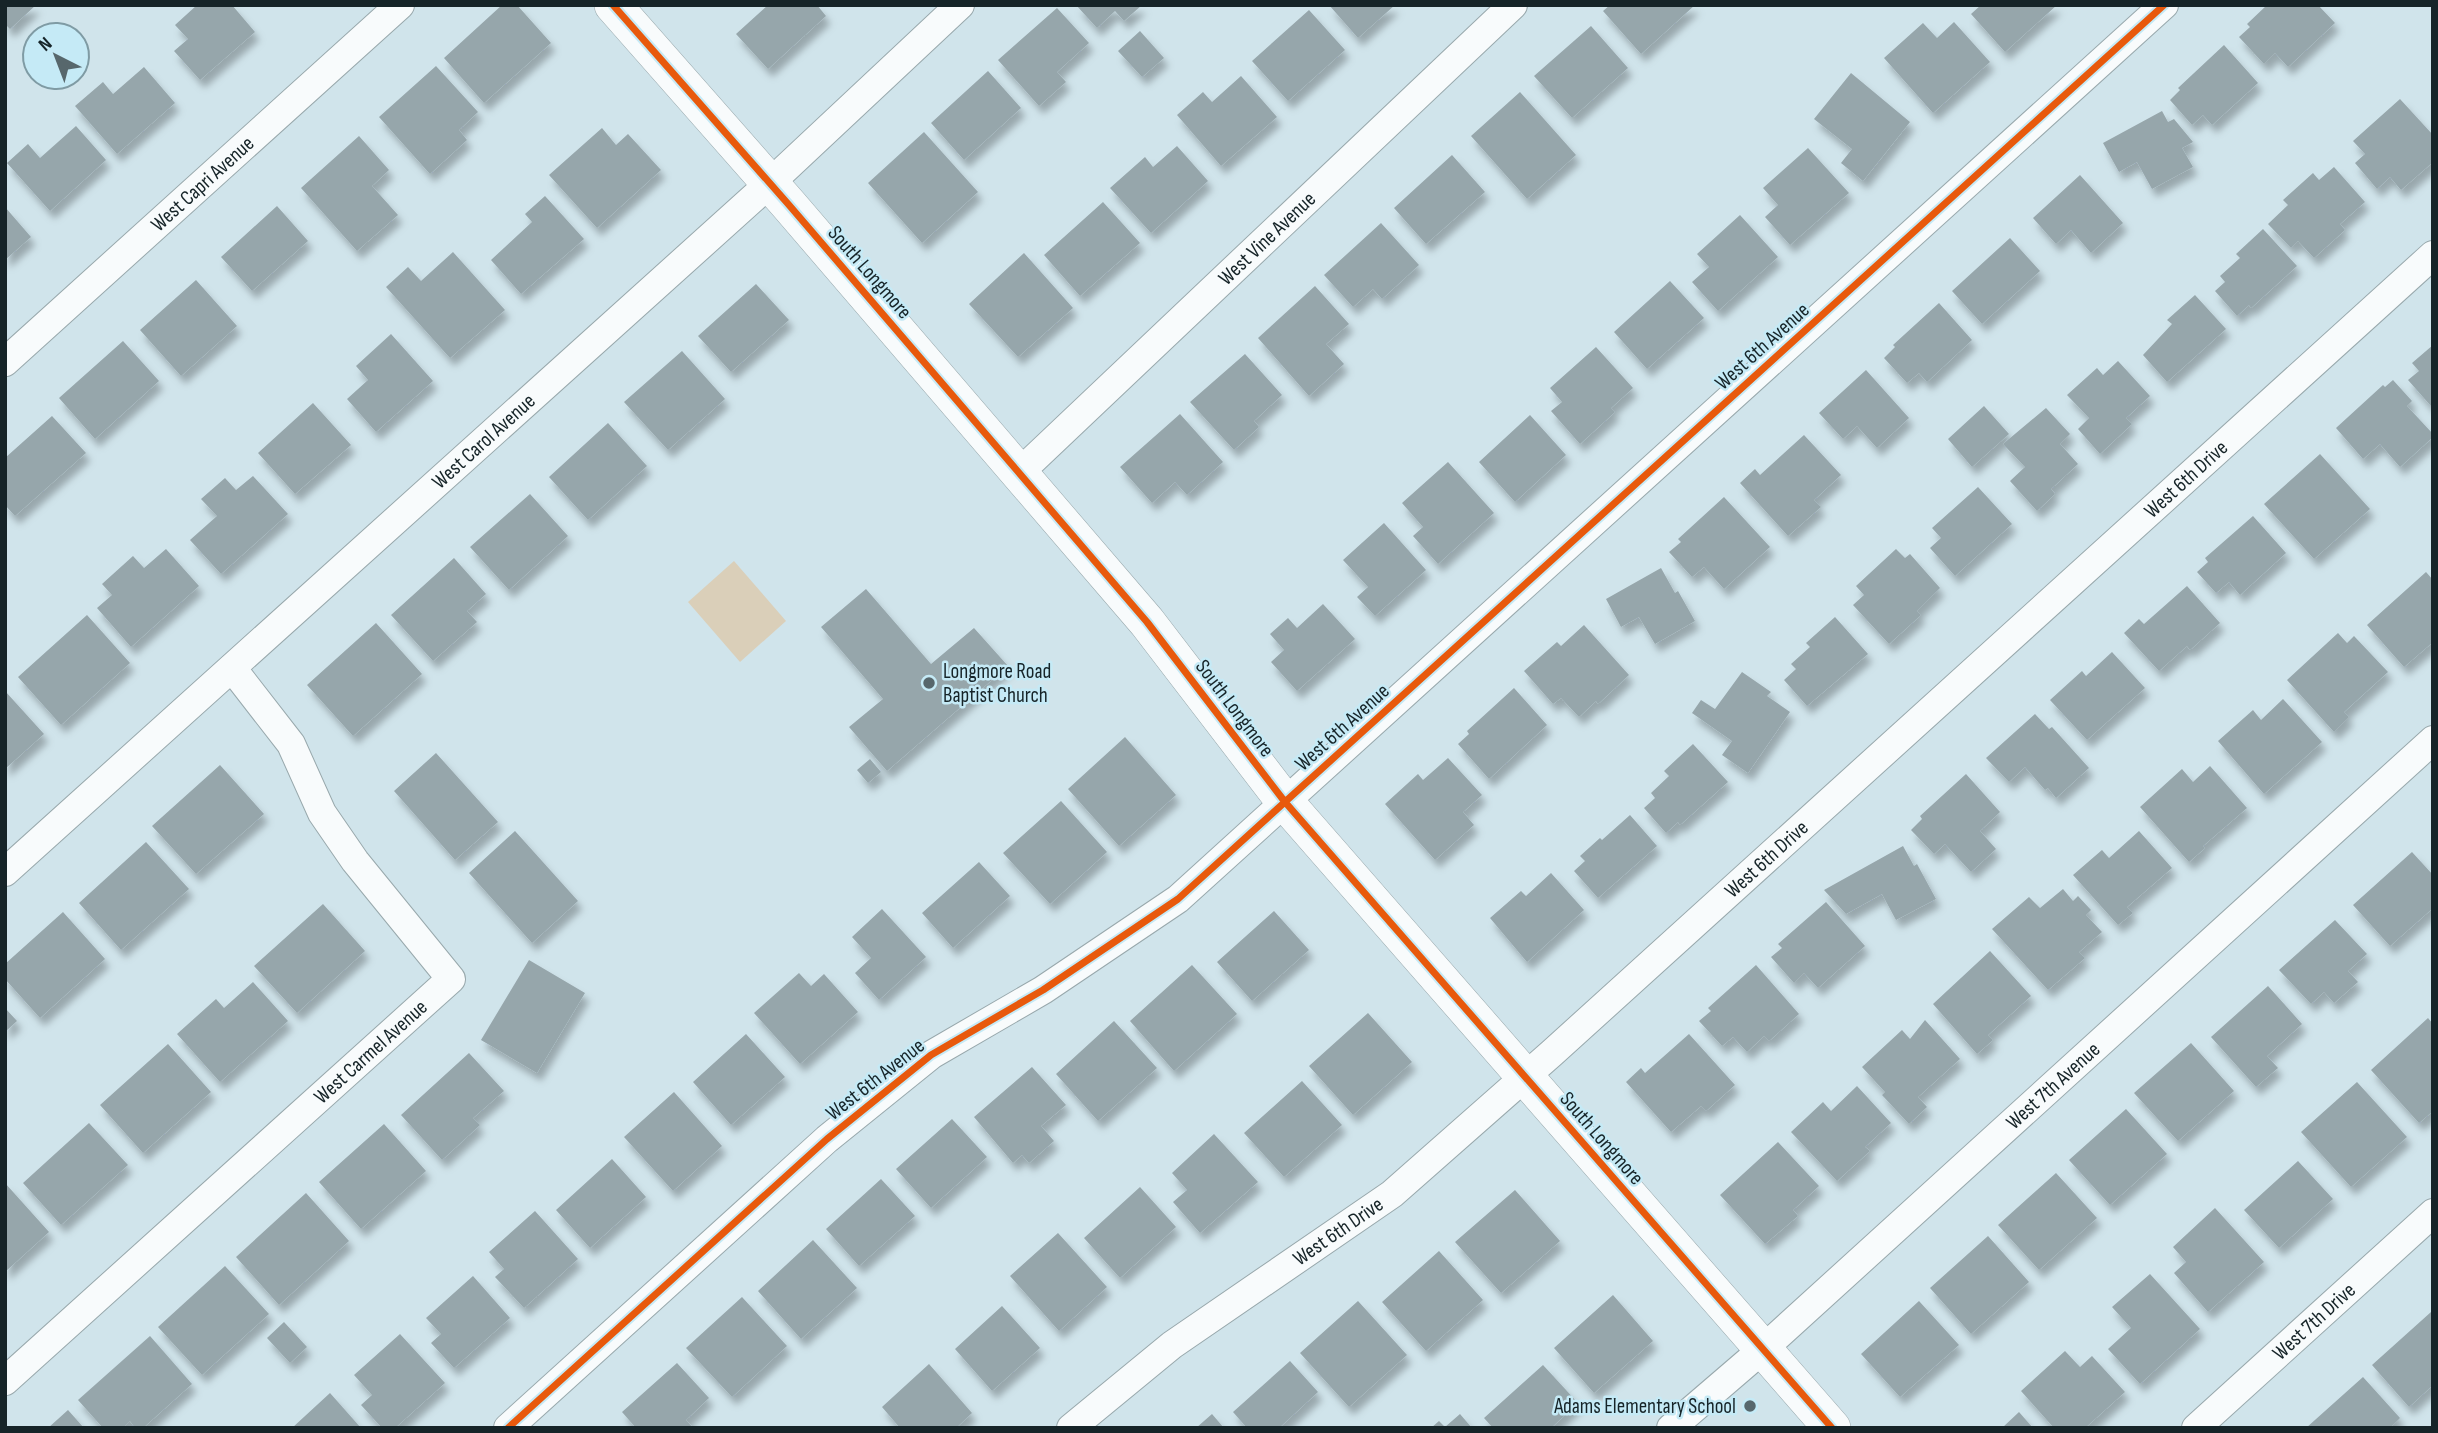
<svg xmlns="http://www.w3.org/2000/svg" width="2438" height="1433" font-family="'Sofia Sans Condensed',sans-serif">
  <defs>
    <filter id="shadow"><feDropShadow dx="4.5" dy="8" stdDeviation="3.5" flood-color="#0004"/></filter>
  </defs>
  <rect width="100%" height="100%" fill="#d0e4eb"/>
  <path fill="#dacfb9" d="M 734,561 L 786,621 L 740,662 L 688,602 Z"/>
  <path fill="#96a6ab" filter="url(#shadow)" d="M 5,5 L 36,5 L 10,29 L 5,24 Z
    M 197,5 L 232,5 L 255,32 L 200,80 L 174,51 L 188,39 L 175,25 Z
    M 502,5 L 517,5 L 551,43 L 484,103 L 444,58 Z
    M 768,5 L 817,5 L 826,16 L 768,69 L 736,34 Z
    M 1076,5 L 1142,5 L 1124,21 L 1115,11 L 1097,28 Z
    M 1329,5 L 1395,5 L 1358,38 Z
    M 1610,5 L 1695,5 L 1641,54 L 1603,11 Z
    M 1981,5 L 2057,5 L 2005,52 L 1971,14 Z
    M 2267,5 L 2318,5 L 2335,23 L 2288,67 L 2275,53 L 2264,64 L 2239,37 L 2250,27 L 2247,24 Z
    M 1057,8 L 1089,43 L 1057,72 L 1066,82 L 1039,106 L 998,60 Z
    M 1309,10 L 1345,50 L 1288,101 L 1252,61 Z
    M 1954,22 L 1990,62 L 1933,113 L 1884,58 L 1923,23 L 1937,38 Z
    M 1591,26 L 1628,68 L 1572,118 L 1534,76 Z
    M 1140,31 L 1164,58 L 1142,77 L 1118,51 Z
    M 2224,45 L 2258,83 L 2212,125 L 2203,115 L 2192,125 L 2170,100 L 2180,90 L 2178,88 Z
    M 436,66 L 478,112 L 459,130 L 467,140 L 430,174 L 379,117 Z
    M 144,67 L 175,103 L 117,154 L 75,106 L 103,82 L 113,94 Z
    M 988,71 L 1021,108 L 964,160 L 931,123 Z
    M 1851,73 L 1910,122 L 1863,181 L 1841,163 L 1852,149 L 1814,119 Z
    M 1241,76 L 1277,117 L 1221,166 L 1177,115 L 1203,92 L 1212,102 Z
    M 1520,92 L 1576,155 L 1527,199 L 1471,136 Z
    M 2400,99 L 2433,135 L 2433,162 L 2401,190 L 2390,177 L 2377,189 L 2355,163 L 2365,154 L 2353,141 Z
    M 2162,111 L 2168,122 L 2174,119 L 2193,142 L 2182,148 L 2193,167 L 2152,189 L 2137,162 L 2119,172 L 2103,143 Z
    M 76,126 L 106,160 L 50,211 L 7,163 L 28,144 L 40,158 Z
    M 602,128 L 616,145 L 628,134 L 661,170 L 597,228 L 549,175 Z
    M 924,132 L 978,192 L 922,243 L 868,183 Z
    M 359,136 L 389,170 L 372,186 L 398,215 L 357,251 L 301,188 Z
    M 1177,146 L 1208,181 L 1151,233 L 1110,188 L 1145,157 L 1153,167 Z
    M 1808,148 L 1849,193 L 1790,245 L 1765,217 L 1778,205 L 1763,188 Z
    M 1452,155 L 1485,192 L 1426,244 L 1394,208 Z
    M 2334,167 L 2365,202 L 2340,224 L 2345,230 L 2314,258 L 2298,241 L 2291,248 L 2268,224 L 2288,205 L 2283,200 L 2313,173 L 2319,180 Z
    M 2080,175 L 2123,223 L 2091,253 L 2071,230 L 2056,244 L 2033,218 Z
    M 545,196 L 584,239 L 521,294 L 491,260 L 532,222 L 525,214 Z
    M 1103,202 L 1140,243 L 1080,296 L 1044,255 Z
    M 277,206 L 308,241 L 252,291 L 221,257 Z
    M 5,207 L 31,237 L 5,260 Z
    M 1740,215 L 1778,257 L 1718,311 L 1692,282 L 1709,267 L 1697,254 Z
    M 1381,223 L 1419,265 L 1382,299 L 1373,289 L 1353,307 L 1324,275 Z
    M 2263,229 L 2297,266 L 2251,308 L 2249,305 L 2237,316 L 2215,291 L 2225,282 L 2220,276 L 2240,258 L 2236,254 Z
    M 2010,238 L 2040,271 L 1982,324 L 1952,291 Z
    M 453,252 L 505,310 L 450,358 L 386,287 L 408,267 L 421,281 Z
    M 1024,253 L 1073,308 L 1018,357 L 969,304 Z
    M 196,280 L 237,326 L 181,376 L 140,330 Z
    M 1670,281 L 1704,318 L 1647,369 L 1614,332 Z
    M 756,284 L 789,320 L 731,372 L 698,336 Z
    M 1315,286 L 1349,324 L 1326,344 L 1344,364 L 1309,396 L 1258,338 Z
    M 2195,295 L 2226,329 L 2167,382 L 2143,355 L 2172,324 L 2167,320 Z
    M 1939,303 L 1972,340 L 1927,382 L 1919,373 L 1907,383 L 1884,358 L 1895,347 L 1893,345 Z
    M 391,334 L 433,381 L 376,432 L 347,399 L 368,380 L 356,366 Z
    M 123,341 L 159,381 L 95,439 L 59,398 Z
    M 2433,345 L 2433,404 L 2431,406 L 2408,380 L 2419,371 L 2412,363 Z
    M 1596,347 L 1633,388 L 1611,408 L 1615,412 L 1580,444 L 1551,411 L 1562,402 L 1550,388 Z
    M 682,351 L 725,399 L 668,450 L 624,402 Z
    M 1245,354 L 1282,395 L 1254,421 L 1259,427 L 1234,450 L 1190,402 Z
    M 2118,361 L 2150,396 L 2126,418 L 2132,424 L 2100,454 L 2078,429 L 2089,418 L 2067,395 L 2097,368 L 2103,375 Z
    M 1866,370 L 1909,418 L 1877,448 L 1857,426 L 1843,439 L 1819,413 Z
    M 2393,380 L 2412,401 L 2407,406 L 2433,434 L 2433,437 L 2400,467 L 2380,444 L 2363,459 L 2336,428 L 2383,385 L 2385,387 Z
    M 313,403 L 351,445 L 295,494 L 258,453 Z
    M 1984,406 L 2009,434 L 1972,467 L 1948,439 Z
    M 2046,408 L 2070,434 L 2060,444 L 2078,464 L 2051,489 L 2055,494 L 2037,511 L 2010,481 L 2025,467 L 2003,444 Z
    M 1180,414 L 1223,462 L 1187,495 L 1175,482 L 1152,503 L 1120,467 Z
    M 1530,415 L 1566,455 L 1515,502 L 1479,462 Z
    M 52,416 L 86,453 L 15,516 L 5,505 L 5,458 Z
    M 608,423 L 647,466 L 588,520 L 549,477 Z
    M 1804,435 L 1841,475 L 1814,500 L 1821,507 L 1788,536 L 1740,483 L 1755,469 L 1760,475 Z
    M 2320,454 L 2370,509 L 2314,559 L 2264,504 Z
    M 1448,462 L 1494,513 L 1438,564 L 1413,536 L 1423,527 L 1402,503 Z
    M 253,476 L 288,514 L 221,574 L 190,540 L 217,516 L 201,499 L 225,478 L 236,490 Z
    M 1978,487 L 2012,524 L 1955,576 L 1930,548 L 1941,538 L 1932,528 Z
    M 530,494 L 568,536 L 509,590 L 470,547 Z
    M 1724,497 L 1770,547 L 1724,589 L 1704,567 L 1692,577 L 1669,552 L 1681,542 L 1678,539 Z
    M 2253,516 L 2286,553 L 2240,595 L 2229,582 L 2216,593 L 2197,572 L 2208,562 L 2205,558 Z
    M 1384,523 L 1426,570 L 1375,616 L 1357,597 L 1368,587 L 1343,560 Z
    M 166,549 L 199,586 L 131,647 L 97,608 L 112,595 L 102,584 L 133,556 L 144,568 Z
    M 1896,549 L 1905,558 L 1910,554 L 1940,588 L 1917,611 L 1921,615 L 1889,644 L 1853,605 L 1864,595 L 1856,586 Z
    M 454,558 L 486,594 L 467,611 L 477,622 L 433,661 L 391,615 Z
    M 1661,568 L 1675,593 L 1678,591 L 1695,621 L 1655,644 L 1639,617 L 1621,627 L 1606,599 Z
    M 2426,572 L 2433,580 L 2433,642 L 2404,667 L 2367,625 Z
    M 2187,586 L 2220,623 L 2190,650 L 2187,646 L 2159,671 L 2124,633 L 2139,619 L 2144,624 Z
    M 866,589 L 931,664 L 974,628 L 1008,666 L 887,771 L 849,727 L 883,699 L 821,627 Z
    M 1323,604 L 1355,639 L 1297,691 L 1271,662 L 1284,650 L 1270,634 L 1288,618 L 1297,628 Z
    M 87,615 L 130,663 L 61,725 L 18,677 Z
    M 1835,617 L 1868,654 L 1807,706 L 1784,680 L 1796,669 L 1791,664 L 1810,647 L 1806,643 Z
    M 376,623 L 422,674 L 353,736 L 307,685 Z
    M 1584,625 L 1629,675 L 1598,704 L 1596,701 L 1579,717 L 1561,698 L 1553,704 L 1524,671 L 1557,642 L 1561,646 Z
    M 2338,633 L 2347,643 L 2354,636 L 2388,672 L 2344,712 L 2349,717 L 2334,732 L 2287,680 Z
    M 2112,652 L 2145,688 L 2087,740 L 2050,700 L 2082,671 L 2086,676 Z
    M 1742,672 L 1771,692 L 1767,696 L 1790,712 L 1748,773 L 1722,755 L 1732,741 L 1692,713 L 1701,700 L 1715,709 Z
    M 1514,688 L 1547,725 L 1489,779 L 1458,744 L 1469,734 L 1467,731 Z
    M 5,691 L 44,734 L 5,769 Z
    M 2283,699 L 2322,742 L 2264,794 L 2218,741 L 2253,710 L 2261,720 Z
    M 2035,714 L 2049,729 L 2052,727 L 2089,768 L 2056,798 L 2048,788 L 2045,790 L 2025,767 L 2009,782 L 1986,758 Z
    M 1125,737 L 1176,795 L 1119,846 L 1068,789 Z
    M 1693,744 L 1728,782 L 1680,825 L 1678,822 L 1666,833 L 1644,808 L 1655,798 L 1651,793 L 1669,776 L 1664,771 Z
    M 436,753 L 498,822 L 455,860 L 394,791 Z
    M 1448,758 L 1482,795 L 1463,812 L 1474,825 L 1435,860 L 1385,804 L 1418,774 L 1423,780 Z
    M 870,759 L 881,772 L 868,783 L 857,770 Z
    M 220,765 L 264,814 L 196,874 L 152,826 Z
    M 2210,766 L 2247,808 L 2203,846 L 2205,848 L 2189,862 L 2140,807 L 2182,769 L 2193,782 Z
    M 1966,774 L 2000,812 L 1980,831 L 1996,849 L 1971,872 L 1945,844 L 1934,854 L 1911,830 L 1922,819 L 1920,816 Z
    M 1061,801 L 1107,852 L 1050,904 L 1003,853 Z
    M 1630,815 L 1657,846 L 1598,898 L 1574,871 L 1585,861 L 1580,856 L 1600,838 L 1602,840 Z
    M 515,831 L 578,901 L 532,943 L 469,873 Z
    M 2139,831 L 2172,868 L 2127,907 L 2133,913 L 2118,925 L 2073,875 L 2102,850 L 2109,858 Z
    M 146,842 L 189,889 L 121,950 L 79,903 Z
    M 1903,846 L 1914,866 L 1917,864 L 1936,899 L 1896,920 L 1882,894 L 1846,914 L 1824,890 Z
    M 2412,852 L 2433,875 L 2433,908 L 2390,946 L 2353,905 Z
    M 979,862 L 1010,896 L 953,948 L 922,913 Z
    M 1551,873 L 1584,910 L 1527,962 L 1490,918 L 1521,891 L 1526,896 Z
    M 2063,889 L 2073,901 L 2078,896 L 2091,910 L 2086,915 L 2102,932 L 2079,952 L 2085,958 L 2048,990 L 1992,929 L 2029,897 L 2040,908 Z
    M 1826,902 L 1865,946 L 1818,988 L 1804,973 L 1794,983 L 1771,957 L 1782,948 L 1778,944 Z
    M 323,904 L 365,951 L 297,1013 L 254,966 Z
    M 882,909 L 926,957 L 879,1000 L 855,973 L 871,958 L 852,937 Z
    M 1274,911 L 1309,950 L 1252,1001 L 1217,962 Z
    M 63,912 L 105,959 L 40,1018 L 5,979 L 5,964 Z
    M 2335,920 L 2367,954 L 2348,971 L 2358,982 L 2334,1003 L 2324,992 L 2311,1004 L 2279,970 Z
    M 1990,951 L 2031,996 L 1988,1035 L 1993,1040 L 1977,1054 L 1933,1004 Z
    M 529,960 L 585,993 L 537,1073 L 481,1040 Z
    M 1192,965 L 1237,1014 L 1174,1071 L 1130,1021 Z
    M 1756,965 L 1799,1014 L 1769,1041 L 1764,1036 L 1747,1052 L 1733,1037 L 1722,1046 L 1699,1021 L 1711,1011 L 1708,1008 Z
    M 799,973 L 811,986 L 824,974 L 858,1012 L 800,1064 L 754,1013 Z
    M 253,982 L 288,1021 L 220,1082 L 177,1034 L 216,999 L 224,1008 Z
    M 2268,986 L 2302,1024 L 2267,1056 L 2278,1068 L 2256,1087 L 2211,1037 Z
    M 5,1008 L 17,1021 L 5,1032 Z
    M 1368,1013 L 1412,1062 L 1353,1115 L 1309,1066 Z
    M 2428,1018 L 2433,1024 L 2433,1111 L 2419,1123 L 2371,1070 Z
    M 1925,1020 L 1960,1059 L 1918,1097 L 1927,1107 L 1909,1124 L 1882,1095 L 1885,1092 L 1862,1067 L 1902,1030 L 1910,1039 Z
    M 1114,1021 L 1157,1068 L 1098,1121 L 1056,1074 Z
    M 746,1034 L 785,1077 L 731,1125 L 693,1082 Z
    M 1689,1034 L 1735,1085 L 1706,1111 L 1701,1106 L 1671,1132 L 1626,1082 L 1641,1068 L 1645,1073 Z
    M 2191,1043 L 2234,1091 L 2178,1141 L 2134,1093 Z
    M 168,1044 L 211,1092 L 143,1153 L 100,1105 Z
    M 469,1053 L 504,1091 L 473,1118 L 480,1125 L 442,1160 L 401,1115 Z
    M 1032,1067 L 1066,1105 L 1041,1126 L 1054,1141 L 1029,1163 L 1022,1155 L 1013,1163 L 974,1117 Z
    M 1302,1081 L 1342,1125 L 1284,1177 L 1244,1133 Z
    M 2357,1082 L 2407,1137 L 2351,1187 L 2301,1132 Z
    M 1857,1086 L 1891,1123 L 1865,1147 L 1870,1151 L 1837,1181 L 1791,1132 L 1823,1102 L 1831,1111 Z
    M 674,1092 L 722,1146 L 673,1191 L 624,1137 Z
    M 2126,1109 L 2167,1154 L 2110,1205 L 2069,1160 Z
    M 952,1119 L 987,1157 L 931,1208 L 896,1169 Z
    M 89,1123 L 128,1165 L 61,1225 L 23,1183 Z
    M 384,1124 L 426,1171 L 361,1229 L 319,1182 Z
    M 1214,1134 L 1258,1182 L 1200,1233 L 1173,1202 L 1187,1190 L 1172,1173 Z
    M 1778,1142 L 1819,1186 L 1793,1210 L 1798,1216 L 1765,1244 L 1720,1195 Z
    M 612,1159 L 646,1197 L 590,1248 L 556,1210 Z
    M 2298,1161 L 2333,1199 L 2279,1248 L 2244,1210 Z
    M 2056,1173 L 2097,1218 L 2039,1270 L 1998,1225 Z
    M 881,1179 L 915,1216 L 859,1266 L 826,1229 Z
    M 5,1183 L 49,1232 L 5,1272 Z
    M 1140,1187 L 1176,1227 L 1120,1278 L 1084,1238 Z
    M 1515,1190 L 1560,1241 L 1501,1293 L 1455,1242 Z
    M 306,1193 L 349,1241 L 279,1305 L 236,1257 Z
    M 2215,1208 L 2264,1262 L 2208,1312 L 2174,1273 L 2186,1262 L 2173,1247 Z
    M 535,1211 L 578,1259 L 524,1308 L 495,1277 L 504,1269 L 489,1252 Z
    M 1058,1233 L 1107,1287 L 1059,1331 L 1010,1276 Z
    M 1988,1236 L 2029,1282 L 1971,1334 L 1930,1288 Z
    M 813,1240 L 857,1288 L 801,1339 L 758,1291 Z
    M 1439,1251 L 1483,1300 L 1426,1351 L 1382,1302 Z
    M 225,1266 L 269,1314 L 202,1375 L 158,1327 Z
    M 2150,1274 L 2200,1329 L 2140,1384 L 2108,1349 L 2131,1328 L 2112,1307 Z
    M 473,1276 L 510,1318 L 454,1368 L 431,1343 L 441,1334 L 426,1318 Z
    M 1613,1295 L 1653,1341 L 1594,1393 L 1554,1348 Z
    M 742,1297 L 787,1346 L 732,1397 L 686,1348 Z
    M 1358,1301 L 1407,1355 L 1349,1407 L 1300,1353 Z
    M 1919,1301 L 1959,1345 L 1900,1397 L 1861,1354 Z
    M 1002,1306 L 1040,1348 L 992,1391 L 955,1349 Z
    M 2431,1312 L 2433,1314 L 2433,1385 L 2409,1407 L 2372,1365 Z
    M 284,1322 L 307,1347 L 290,1363 L 267,1338 Z
    M 400,1334 L 445,1383 L 395,1428 L 382,1428 L 361,1405 L 372,1395 L 354,1375 Z
    M 150,1336 L 192,1384 L 143,1428 L 135,1428 L 130,1421 L 123,1428 L 103,1428 L 78,1400 Z
    M 2065,1351 L 2080,1367 L 2092,1356 L 2125,1392 L 2085,1428 L 2054,1428 L 2021,1391 Z
    M 1290,1361 L 1318,1392 L 1279,1428 L 1247,1428 L 1233,1412 Z
    M 677,1363 L 709,1398 L 686,1420 L 693,1428 L 636,1428 L 622,1412 Z
    M 929,1364 L 972,1413 L 956,1428 L 900,1428 L 882,1407 Z
    M 1543,1365 L 1578,1403 L 1551,1428 L 1493,1428 L 1484,1418 Z
    M 2363,1377 L 2400,1418 L 2390,1428 L 2306,1428 Z
    M 330,1393 L 361,1428 L 292,1428 Z
    M 68,1410 L 84,1428 L 48,1428 Z
    M 2019,1412 L 2033,1428 L 2002,1428 Z
    M 1212,1414 L 1224,1428 L 1196,1428 Z
    M 1460,1414 L 1472,1428 L 1431,1428 L 1439,1421 L 1445,1427 Z"/>
  <g fill="none" stroke-linecap="round" stroke-linejoin="round">
    <g stroke="#98a8ac" stroke-width="30">
      <g id="minor">
        <path id="s1" d="M 5,362 L 400,5"/>
        <path id="s2" d="M 1020,472 L 1513,5"/>
        <path id="s3" d="M 5,872 L 770,183 L 960,5"/>
        <path id="s4" d="M 5,1381 L 451,979 L 355,861 L 322,813 L 291,744 L 232,668"/>
        <path d="M 508,1428 L 827,1139 L 931,1055 L 1043,990 L 1178,899 L 2164,5"/>
        <path id="s5" d="M 1071,1428 L 1172,1345 L 1392,1194 L 1552,1053 L 2433,255"/>
        <path id="s6" d="M 1671,1428 L 1763,1349 L 2433,740"/>
        <path id="s7" d="M 2196,1428 L 2433,1213"/>
      </g>
    </g>
    <g stroke="#98a8ac" stroke-width="38">
      <path id="tertiary" d="M 613,5 L 789,205 L 1147,622 L 1285,802 L 1832,1428"/>
    </g>
    <use href="#minor" stroke="#f8fbfc" stroke-width="28"/>
    <use href="#tertiary" stroke="#f8fbfc" stroke-width="37"/>
    <g stroke="#c5eaf6" stroke-width="11">
      <path id="cycleway" d="M 613,5 L 789,205 L 1147,622 L 1285,802 L 1832,1428
        M 508,1428 L 827,1139 L 931,1055 L 1043,990 L 1178,899 L 2164,5"/>
    </g>
    <use href="#cycleway" stroke="#e8590c" stroke-width="7"/>
  </g>
  <g fill="#57676c" stroke="#c5eaf6" stroke-width="2.5">
    <circle cx="929" cy="683" r="7"/>
    <circle cx="1750" cy="1406" r="7"/>
  </g>
  <g text-anchor="middle" stroke-width="5" stroke-linejoin="round" paint-order="stroke">
    <g font-size="21" fill="#162428" stroke="#c5eaf6">
      <text dy="7" stroke="none"><textPath href="#s1" startOffset="266">West Capri Avenue</textPath></text>
      <text dy="7" stroke="none"><textPath href="#s2" startOffset="340">West Vine Avenue</textPath></text>
      <text transform="translate(870 272) rotate(49)" y="7">South Longmore</text>
      <text transform="translate(1762 346) rotate(-42)" y="7">West 6th Avenue</text>
      <text dy="7" stroke="none"><textPath href="#s3" startOffset="644">West Carol Avenue</textPath></text>
      <text dy="7" stroke="none"><textPath href="#s5" startOffset="1466">West 6th Drive</textPath></text>
      <text transform="translate(1235 708) rotate(53)" y="7">South Longmore</text>
      <text transform="translate(1342 727) rotate(-42)" y="7">West 6th Avenue</text>
      <text dy="7" stroke="none"><textPath href="#s5" startOffset="900">West 6th Drive</textPath></text>
      <text dy="7" stroke="none"><textPath href="#s4" startOffset="492">West Carmel Avenue</textPath></text>
      <text transform="translate(875 1079) rotate(-38)" y="7">West 6th Avenue</text>
      <text dy="7" stroke="none"><textPath href="#s6" startOffset="513">West 7th Avenue</textPath></text>
      <text transform="translate(1602 1138) rotate(49)" y="7">South Longmore</text>
      <text dy="7" stroke="none"><textPath href="#s5" startOffset="332">West 6th Drive</textPath></text>
      <text dy="7" stroke="none"><textPath href="#s7" startOffset="159">West 7th Drive</textPath></text>
    </g>
    <g font-size="21" fill="#162428" stroke="#c5eaf6" text-anchor="start">
      <text x="943" y="678">Longmore Road<tspan x="943" dy="24">Baptist Church</tspan></text>
      <text x="1736" y="1413" text-anchor="end">Adams Elementary School</text>
    </g>
  </g>
  <rect width="2438" height="1433" fill="none" stroke="#162428" stroke-width="14"/>
  <g transform="translate(56 56) rotate(318)"><circle r="33" fill="#c5eaf6" stroke="#7f9ba4" stroke-width="2"/>
  <path d="M0-5L12 26L0 18L-12 26Z" fill="#57676c"/>
  <text y="-10" font-size="19" font-weight="bold" text-anchor="middle" fill="#162428">N</text>
  </g>
</svg>
